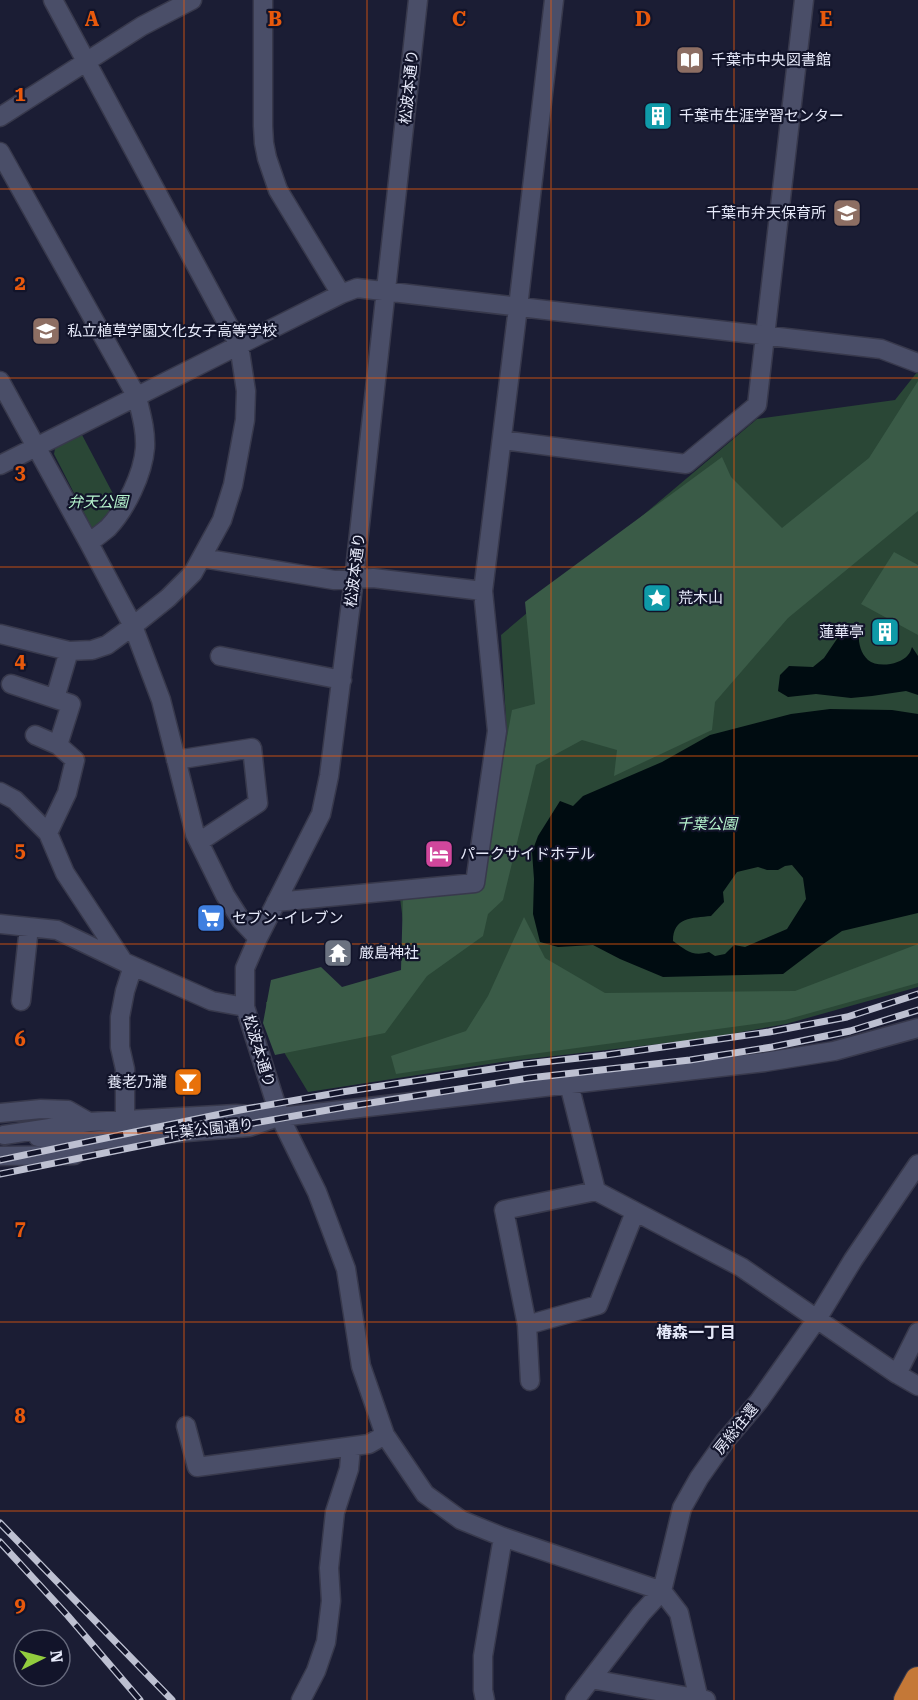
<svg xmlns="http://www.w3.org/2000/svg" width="918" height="1700" font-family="'Roboto Serif','Noto Sans JP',serif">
  <rect width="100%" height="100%" fill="#1b1d34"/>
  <path fill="#2a4736" d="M 918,371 L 918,987 L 786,1024 L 703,1039 L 502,1062 L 308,1092 L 276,1039 L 270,1038 L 266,1002 L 353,997 L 409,968 L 400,898 L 485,890 L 503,770 L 506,720 L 501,635 L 757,419 L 895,400 Z
    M 81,433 L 120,507 L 93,530 L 54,454 L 55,449 Z"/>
  <path fill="#3a5b47" d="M 918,381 L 918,511 L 788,618 L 715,702 L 712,730 L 614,776 L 617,750 L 582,740 L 536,765 L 503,900 L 488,914 L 483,936 L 427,976 L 385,1033 L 275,1055 L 263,1023 L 271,980 L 321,967 L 342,987 L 401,970 L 403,894 L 480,886 L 512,710 L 535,704 L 525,602 L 722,457 L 731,477 L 782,528 L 869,458 Z
    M 894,552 L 918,565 L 918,635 L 861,604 Z
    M 524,917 L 545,958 L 605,993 L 795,991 L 918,944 L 918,983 L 785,1020 L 503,1058 L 396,1074 L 391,1056 L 466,1031 L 488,996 Z"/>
  <path fill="#000c11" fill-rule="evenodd" d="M 845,627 L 859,629 C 858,639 859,652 868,660 C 877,668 900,665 908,655 C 910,653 911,650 912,647 L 918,656 L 918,695 L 906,691 L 872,696 L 851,698 L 816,694 L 788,697 L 778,691 L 780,675 L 789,666 L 813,667 L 824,658 Z
    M 830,709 L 892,710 L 918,714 L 918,913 L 842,931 L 816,949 L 783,974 L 663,977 L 620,959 L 593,945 L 558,947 L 540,942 L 533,914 L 534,879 L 532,852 L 538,836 L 560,801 L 573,806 L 583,796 L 662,762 L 710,735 L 791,714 ZM 792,865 L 803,878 L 806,899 L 787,929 L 745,947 L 734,945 L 725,954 L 715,956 L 709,952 C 692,957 686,950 673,941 C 673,917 692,918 711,916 L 724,902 L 723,892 L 737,872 L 758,867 L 767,870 L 778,870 L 785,866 Z"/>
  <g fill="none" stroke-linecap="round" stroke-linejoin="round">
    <g stroke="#38394c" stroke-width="21">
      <path id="minor" d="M 263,0 L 263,126 L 264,143 L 267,158 L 278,190 L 341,294
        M 418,0 L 354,579 L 329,776 L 321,814 L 258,938 L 245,968 L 245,1007 L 280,1117 L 317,1192 L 346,1269 L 361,1366 L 385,1435 L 425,1494 L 461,1520 L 503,1537 L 662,1591 L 679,1613 L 699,1700
        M 0,117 L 142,26 L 192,0
        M 0,152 L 137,397 C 141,414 146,430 145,448 C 143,474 126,509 108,528 C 102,533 95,538 89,543
        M 0,381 L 89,543 L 133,626 L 161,700 L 195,834 L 225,895 L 241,920 L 258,938
        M 502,440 L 686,464 L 757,405 L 804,0
        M 0,465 L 341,294 L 357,288 L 881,349 L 918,363
        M 202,558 L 334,580 L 373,578 L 483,591
        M 0,634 L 69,651 L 92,650 L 107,645 L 133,626 L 168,598 L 193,573 L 222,520 L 233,485 L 245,420 L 246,391 L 239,345 L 53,0
        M 220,656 L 342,680
        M 11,684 L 71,704 L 58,745
        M 55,698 L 69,651
        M 35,735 L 58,745 L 75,760 L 67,793 L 48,833
        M 176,760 L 252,748 L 258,803 L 199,842
        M 0,792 L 15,800 L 48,833 L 65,873 L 123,961
        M 276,902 L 475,883 L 497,731 L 483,591 L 518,307 L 554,0
        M 0,924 L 57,930 L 124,962 L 212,1001 L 245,1007
        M 21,1001 L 29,927
        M 569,1084 L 596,1191 L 741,1267 L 897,1374 L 918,1386
        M 0,1113 L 41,1109 L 68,1110 L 89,1122
        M 125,1133 L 125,1069 L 120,1047 L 120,1017 L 125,991 L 133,966
        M 4,1135 L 89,1122 L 236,1114 L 280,1117 L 765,1062 L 834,1051 L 918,1028
        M 38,1137 L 92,1141 L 125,1137 L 249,1127 L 272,1119
        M 0,1156 L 74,1155 L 92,1141
        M 527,1325 L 504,1210 L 596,1191
        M 897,1374 L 918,1332
        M 530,1381 L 527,1325 L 598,1305 L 635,1212
        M 186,1426 L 197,1467 L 369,1444 L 385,1435
        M 591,1679 L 706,1700
        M 301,1700 L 316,1671 L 326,1642 L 331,1601 L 329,1568 L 335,1512 L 349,1469 L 351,1447
        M 485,1700 L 483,1690 L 483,1656 L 503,1537
        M 575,1700 L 641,1614 L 662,1591 L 682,1508 L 699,1478 L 725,1441 L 759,1401 L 817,1319 L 853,1260 L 918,1164"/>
    </g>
    <g stroke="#38394c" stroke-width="28">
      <path id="highway" d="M 907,1700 L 918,1680"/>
    </g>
    <use href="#minor" stroke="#4a4e68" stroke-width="18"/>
    <use href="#highway" stroke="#c47837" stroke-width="26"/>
    <g stroke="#bdc0d1" stroke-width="7">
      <path id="rail" d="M 0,1160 L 240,1110 L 342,1092 L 525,1064 L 606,1055 L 769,1032 L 847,1017 L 918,994
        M 0,1174 L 243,1125 L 345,1107 L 529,1078 L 690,1060 L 772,1047 L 850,1031 L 918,1010
        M 0,1523 L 172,1700
        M 0,1542 L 68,1616 L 140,1700"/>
    </g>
    <use href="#rail" stroke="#12142a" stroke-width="4.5" stroke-dasharray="14" stroke-linecap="butt"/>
  </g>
  <path fill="none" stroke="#e8590c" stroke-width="1.5" stroke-opacity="0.55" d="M 184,0 L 184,1700M 367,0 L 367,1700M 551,0 L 551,1700M 734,0 L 734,1700M 0,189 L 918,189M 0,378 L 918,378M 0,567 L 918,567M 0,756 L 918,756M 0,944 L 918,944M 0,1133 L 918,1133M 0,1322 L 918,1322M 0,1511 L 918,1511"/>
  <defs>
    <g id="library-square" transform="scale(1.5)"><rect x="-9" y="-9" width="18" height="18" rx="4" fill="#8d6e63" stroke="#12142a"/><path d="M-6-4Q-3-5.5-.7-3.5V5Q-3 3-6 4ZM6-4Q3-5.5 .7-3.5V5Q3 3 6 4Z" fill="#fff"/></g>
    <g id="building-square" transform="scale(1.5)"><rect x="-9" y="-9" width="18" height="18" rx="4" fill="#0f9aa8" stroke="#12142a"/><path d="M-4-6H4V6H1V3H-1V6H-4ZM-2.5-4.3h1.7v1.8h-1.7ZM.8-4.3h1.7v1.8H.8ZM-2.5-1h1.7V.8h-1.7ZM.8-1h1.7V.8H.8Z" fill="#fff"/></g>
    <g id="school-square" transform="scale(1.5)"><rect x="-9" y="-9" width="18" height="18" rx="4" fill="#8d6e63" stroke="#12142a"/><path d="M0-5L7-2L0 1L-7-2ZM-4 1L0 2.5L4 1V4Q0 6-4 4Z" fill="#fff"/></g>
    <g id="sight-square" transform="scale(1.5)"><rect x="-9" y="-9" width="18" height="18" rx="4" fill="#0f9aa8" stroke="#12142a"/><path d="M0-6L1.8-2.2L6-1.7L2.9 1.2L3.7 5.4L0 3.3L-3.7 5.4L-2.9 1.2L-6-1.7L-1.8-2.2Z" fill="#fff"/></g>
    <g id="hotel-square" transform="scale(1.5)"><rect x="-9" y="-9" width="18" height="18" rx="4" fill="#d1479c" stroke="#12142a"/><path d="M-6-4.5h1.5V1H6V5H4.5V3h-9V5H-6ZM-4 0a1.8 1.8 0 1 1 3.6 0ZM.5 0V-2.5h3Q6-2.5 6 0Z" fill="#fff"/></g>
    <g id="supermarket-square" transform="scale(1.5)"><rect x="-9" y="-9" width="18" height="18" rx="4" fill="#3f7fe0" stroke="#12142a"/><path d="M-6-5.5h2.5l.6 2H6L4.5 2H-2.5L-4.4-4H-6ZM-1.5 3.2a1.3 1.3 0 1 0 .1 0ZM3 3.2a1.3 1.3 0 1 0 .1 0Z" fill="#fff"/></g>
    <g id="temple-square" transform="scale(1.5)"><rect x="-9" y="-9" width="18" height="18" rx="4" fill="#6b7280" stroke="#12142a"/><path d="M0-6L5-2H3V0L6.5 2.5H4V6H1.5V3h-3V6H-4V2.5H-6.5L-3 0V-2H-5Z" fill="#fff"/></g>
    <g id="bar-square" transform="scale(1.5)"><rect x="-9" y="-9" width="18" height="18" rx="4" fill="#e8710a" stroke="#12142a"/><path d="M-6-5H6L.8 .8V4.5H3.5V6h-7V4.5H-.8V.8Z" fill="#fff"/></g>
  </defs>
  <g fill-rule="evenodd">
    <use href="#library-square" x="690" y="60"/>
    <use href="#building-square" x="658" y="116"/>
    <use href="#school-square" x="847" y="213"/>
    <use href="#school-square" x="46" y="331"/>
    <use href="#sight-square" x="657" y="598"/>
    <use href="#building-square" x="885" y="632"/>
    <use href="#hotel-square" x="439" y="854"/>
    <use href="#supermarket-square" x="211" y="918"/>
    <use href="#temple-square" x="338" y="953"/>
    <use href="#bar-square" x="188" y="1082"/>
  </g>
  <g text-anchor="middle" stroke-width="4.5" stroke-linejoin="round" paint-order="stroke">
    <g font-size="15" fill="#e7eafa" stroke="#12142a" text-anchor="start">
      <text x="711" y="65">千葉市中央図書館</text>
      <text x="679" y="121">千葉市生涯学習センター</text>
      <text x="826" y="218" text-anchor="end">千葉市弁天保育所</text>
      <text x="67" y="336">私立植草学園文化女子高等学校</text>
      <text x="678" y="603">荒木山</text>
      <text x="864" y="637" text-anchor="end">蓮華亭</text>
      <text x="460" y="859">パークサイドホテル</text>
      <text x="232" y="923">セブン-イレブン</text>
      <text x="359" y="958">厳島神社</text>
      <text x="167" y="1087" text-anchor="end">養老乃瀧</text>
    </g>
    <g font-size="15" fill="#e7eafa" stroke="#12142a">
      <text transform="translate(409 87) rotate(-84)" y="5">松波本通り</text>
      <text transform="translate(355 570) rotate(-83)" y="5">松波本通り</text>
      <text transform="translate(259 1051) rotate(73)" y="5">松波本通り</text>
      <text transform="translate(209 1129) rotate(-6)" y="5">千葉公園通り</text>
      <text transform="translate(736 1429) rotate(-51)" y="5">房総往還</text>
    </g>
    <g font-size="15" font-style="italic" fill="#b6f4ce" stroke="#12142a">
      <text x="98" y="507">弁天公園</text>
      <text x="707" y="829">千葉公園</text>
    </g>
    <g font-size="16" font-weight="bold" fill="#e7eafa" stroke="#12142a">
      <text x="696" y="1338">椿森一丁目</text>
    </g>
  </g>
  <g font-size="20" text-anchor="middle" font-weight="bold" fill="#e8590c" stroke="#12142a" stroke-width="4.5" stroke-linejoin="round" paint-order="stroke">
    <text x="92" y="26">A</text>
    <text x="275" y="26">B</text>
    <text x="459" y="26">C</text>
    <text x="643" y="26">D</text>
    <text x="826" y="26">E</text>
    <text x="20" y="101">1</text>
    <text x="20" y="290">2</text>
    <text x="20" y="479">3</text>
    <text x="20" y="668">4</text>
    <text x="20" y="857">5</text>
    <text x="20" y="1046">6</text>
    <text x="20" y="1235">7</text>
    <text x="20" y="1423">8</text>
    <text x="20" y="1612">9</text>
  </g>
  <g transform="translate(42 1658) rotate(84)"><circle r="28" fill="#12142a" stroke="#676a7d" stroke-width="1.5"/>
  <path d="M0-4.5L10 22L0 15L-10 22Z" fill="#92cd3e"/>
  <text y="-9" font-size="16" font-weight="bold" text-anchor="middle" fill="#e7eafa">N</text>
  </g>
</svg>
